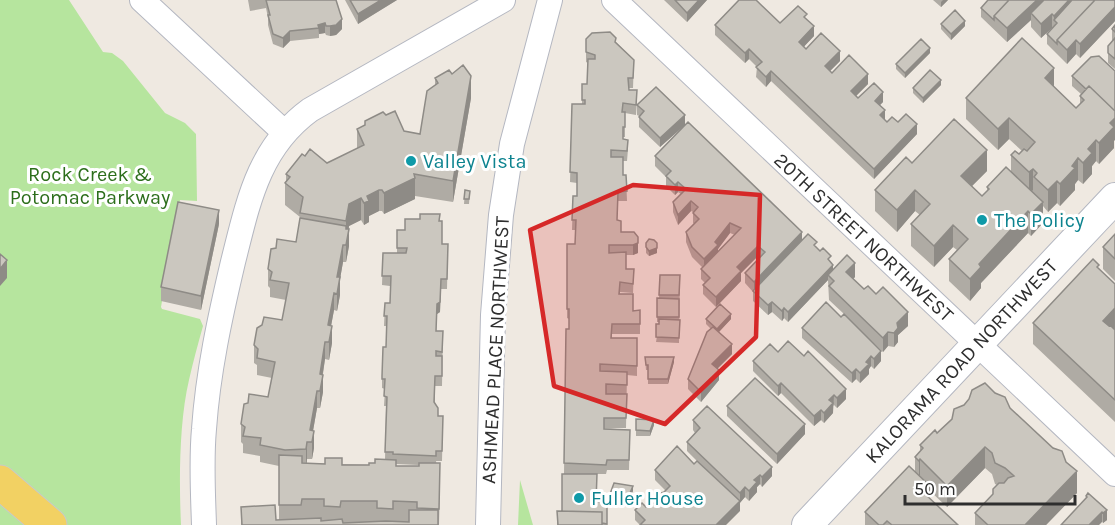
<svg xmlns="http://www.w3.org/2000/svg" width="1115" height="525" font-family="Karla,sans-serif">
  <rect width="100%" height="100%" fill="#efe9e1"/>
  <path fill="#b6e59e" d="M 0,0 L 69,0 L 103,52 L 112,53 L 123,61 L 165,113 L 185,123 L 196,134 L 197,201 L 180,200 L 161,307 L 162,309 L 200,319 L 203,326 C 198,344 193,362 189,380 C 179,422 179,482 181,525 L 0,525 Z
    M 520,480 L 533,525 L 518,525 Z"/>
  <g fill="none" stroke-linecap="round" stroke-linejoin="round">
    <g stroke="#b4b7c1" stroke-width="26">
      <path id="minor" d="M 142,0 L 285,133
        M 614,0 L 1115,474
        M 204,525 C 203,493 201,461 204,429 C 208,372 220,317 233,262 C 248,203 258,148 310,110 L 503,0
        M 488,525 L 493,315 L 501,215 L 512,144 L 550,0"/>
    </g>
    <g stroke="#b4b7c1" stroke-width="32">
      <path id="tertiary" d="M 807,525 L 1115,198"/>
    </g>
    <g stroke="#c9c9c9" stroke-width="35">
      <path id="primary" d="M 0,482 L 50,525"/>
    </g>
    <use href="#minor" stroke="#fff" stroke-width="24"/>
    <use href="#tertiary" stroke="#fff" stroke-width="30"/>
    <use href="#primary" stroke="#f2d163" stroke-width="33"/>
  </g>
  <path fill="#afaba4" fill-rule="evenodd" d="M 248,0 L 336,0 L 342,29 L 336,35 L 330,36 L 326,35 L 325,33 L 319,34 L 319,38 L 290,41 L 283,48 L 273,44 L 268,25 L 268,18 L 266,8 L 250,11 Z
    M 345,0 L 397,0 L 358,24 Z
    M 664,0 L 707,0 L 687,22 Z
    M 933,0 L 948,0 L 941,7 Z
    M 1115,0 L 1115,21 L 1080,58 L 1076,54 L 1067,64 L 1047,44 L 1047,34 L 1052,28 L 1041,38 L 1031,27 L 1031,20 L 1007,42 L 981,17 L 981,8 Z
    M 807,20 L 814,36 L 804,46 L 806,49 L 840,61 L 830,71 L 832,73 L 868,84 L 856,96 L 858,98 L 883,102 L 880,105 L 885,120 L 887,122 L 898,122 L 917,134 L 874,179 L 771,81 L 766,87 L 756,77 L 757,67 L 749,59 L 745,63 L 715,35 L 715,25 L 780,23 Z
    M 941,24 L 965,26 L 951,40 L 941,29 Z
    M 1115,25 L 1115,69 L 1108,63 L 1108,46 L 1112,42 L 1112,29 Z
    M 586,39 L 616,42 L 634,60 L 633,88 L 628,88 L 629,90 L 637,100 L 636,115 L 625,113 L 625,137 L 623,137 L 623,139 L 628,149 L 627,161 L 623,161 L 623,175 L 626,175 L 627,201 L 618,201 L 617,220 L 621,232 L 638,237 L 638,253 L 633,255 L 626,255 L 626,269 L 634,269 L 633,293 L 620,292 L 620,294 L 633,311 L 640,310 L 640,334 L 612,334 L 612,338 L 637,338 L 637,376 L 627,375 L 626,428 L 604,428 L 630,430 L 629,470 L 607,470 L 606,474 L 597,474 L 596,502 L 602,504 L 607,504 L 607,525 L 557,525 L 557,511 L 562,511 L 564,473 L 566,329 L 569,329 L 569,319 L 567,318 L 567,244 L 575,244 L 576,230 L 572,230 L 573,196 L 577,196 L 577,183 L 570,182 L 572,104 L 582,104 L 582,84 L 587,84 L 588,63 L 586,62 Z
    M 930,53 L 905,78 L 896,69 L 896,64 Z
    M 1091,57 L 1114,141 L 1114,148 L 1099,164 L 1096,161 L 1092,166 L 1092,174 L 1083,184 L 1078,180 L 1075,184 L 1075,190 L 1060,206 L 1057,203 L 1048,212 L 1043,206 L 1043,223 L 1031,236 L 1028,233 L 981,283 L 981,288 L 970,301 L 949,281 L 949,259 L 957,250 L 953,247 L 934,267 L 911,246 L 911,224 L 920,215 L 915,211 L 897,232 L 875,211 L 875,190 L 912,163 L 987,171 L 972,186 L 982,196 L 987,191 L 987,187 L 1011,172 L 1011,155 L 1019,154 L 1022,151 L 1009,139 L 998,150 L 966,119 L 966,98 L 1054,87 L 1076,108 L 1080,104 L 1080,96 L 1081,94 L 1072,86 L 1072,76 Z
    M 435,78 L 471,98 L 453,202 L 415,196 L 415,199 L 384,214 L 382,211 L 379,211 L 369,216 L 369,222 L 364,225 L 361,220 L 349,226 L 349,246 L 346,262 L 343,262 L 340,279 L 340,295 L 337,311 L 334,310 L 331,326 L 332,343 L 329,360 L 325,359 L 323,374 L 323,392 L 320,408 L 317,408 L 313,431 L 314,448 L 312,459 L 307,459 L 307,463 L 369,465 L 385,460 L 386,406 L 384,406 L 385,389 L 382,388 L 382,376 L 386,347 L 387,326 L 384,326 L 385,303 L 390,303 L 390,286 L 382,285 L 383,253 L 397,253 L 397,230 L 405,230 L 440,221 L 442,244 L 448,244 L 447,289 L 441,289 L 440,312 L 437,314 L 436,331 L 443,331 L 442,386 L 435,386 L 435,403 L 438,416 L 443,416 L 442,461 L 436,461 L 440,485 L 439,525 L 241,525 L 241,507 L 276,520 L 279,520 L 279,466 L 260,462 L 260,456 L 243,453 L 243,444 L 241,442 L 241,424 L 268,397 L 272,378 L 257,375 L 257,365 L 254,363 L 254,345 L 282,320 L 286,300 L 270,297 L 270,288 L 268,286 L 268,269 L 276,248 L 296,242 L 300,217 L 285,205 L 285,183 L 286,181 L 286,174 L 305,156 L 327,163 L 357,149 L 357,129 L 404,131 L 420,134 L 435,85 ZM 396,464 L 419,465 L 419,466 L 396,466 Z
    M 941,85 L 923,103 L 913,93 L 913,88 Z
    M 637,105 L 685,125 L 802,240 L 817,248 L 831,262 L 833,270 L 855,277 L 853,279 L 864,289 L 908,326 L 898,335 L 898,342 L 894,347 L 888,346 L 883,352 L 845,316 L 881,361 L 874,369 L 871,366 L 869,369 L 869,374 L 860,383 L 856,379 L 852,383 L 802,338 L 802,328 L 841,317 L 844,314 L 829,300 L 828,280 L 788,322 L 784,318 L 782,321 L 772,312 L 768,315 L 753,301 L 753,292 L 745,283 L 745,273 L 760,258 L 758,256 L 741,273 L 741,281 L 716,307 L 703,294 L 703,285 L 705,283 L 701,279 L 701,269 L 703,268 L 692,257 L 686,242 L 686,232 L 694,224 L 693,223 L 693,212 L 691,211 L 678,225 L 673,212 L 673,202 L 681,194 L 678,192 L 675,195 L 666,186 L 666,177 L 655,166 L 655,156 L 684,126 L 660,147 L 639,127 L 639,116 L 637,115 ZM 730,233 L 735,235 L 718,252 L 718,249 Z
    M 465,190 L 470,191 L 469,204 L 464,204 Z
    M 219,224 L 201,310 L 161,301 L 161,287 Z
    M 1115,234 L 1115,281 L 1103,269 L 1103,247 Z
    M 646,243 L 657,253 L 649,256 L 646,253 Z
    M 1099,269 L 1115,284 L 1115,422 L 1033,344 L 1033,323 Z
    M 660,275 L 680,275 L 679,343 L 656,342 L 659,324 L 659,322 L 657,322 L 657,298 L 659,298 Z
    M 706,319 L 731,319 L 719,332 L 732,354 L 717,369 L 719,380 L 701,402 L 688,389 L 688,379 L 711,329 L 706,324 Z
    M 778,352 L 846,399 L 837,408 L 834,405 L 833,406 L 833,413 L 824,423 L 821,420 L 814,426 L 781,393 L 778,396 L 753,371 L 753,361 Z
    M 645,357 L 674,362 L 668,384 L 648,384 L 648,370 L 646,370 Z
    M 727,406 L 805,434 L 777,464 L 727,416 Z
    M 1010,408 L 1077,493 L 1046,525 L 975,525 L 975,513 L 993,494 L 997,485 L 995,484 L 992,474 L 985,468 L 947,507 L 930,491 L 930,499 L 958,525 L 865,525 L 865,512 L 915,472 L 915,457 L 920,451 L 920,445 L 937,433 Z
    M 636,419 L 654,425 L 650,436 L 636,436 Z
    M 693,420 L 772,476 L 762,487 L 760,484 L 757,487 L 757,492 L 749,501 L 745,497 L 740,502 L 740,511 L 640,525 L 635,520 L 635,510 L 646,507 L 656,502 L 666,491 L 655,480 L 655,470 L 694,464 L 697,461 L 687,451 L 687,442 L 695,433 L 693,430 Z
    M 633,491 L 626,507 L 610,500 L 610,494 Z
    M 1086,496 L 1107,510 L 1107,520 L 1103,523 L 1086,499 Z"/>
  <path fill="#8e8b86" d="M 381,0 L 397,0 L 358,24 L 358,14 Z
    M 699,0 L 707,0 L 687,22 L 687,13 Z
    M 943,0 L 948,0 L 941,7 L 941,2 Z
    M 1037,0 L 1047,0 L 1031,13 L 1031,20 L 1007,42 L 1007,28 Z
    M 1069,0 L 1082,0 L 1057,23 L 1054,20 L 1054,16 Z
    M 1113,0 L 1115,0 L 1115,21 L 1080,58 L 1080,44 Z
    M 1052,14 L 1052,28 L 1041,38 L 1041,24 Z
    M 342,19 L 342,29 L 336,35 L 330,36 L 330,26 Z
    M 965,21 L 965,26 L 951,40 L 951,34 Z
    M 325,23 L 325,33 L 319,34 L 318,25 Z
    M 814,26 L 814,36 L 799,52 L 799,42 Z
    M 290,31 L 290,41 L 283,48 L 283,38 Z
    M 1076,40 L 1076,54 L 1067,64 L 1067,50 Z
    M 930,48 L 930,53 L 905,78 L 905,73 Z
    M 749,49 L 749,59 L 745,63 L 745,53 Z
    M 840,51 L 840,61 L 825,76 L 825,66 Z
    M 1054,68 L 1054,90 L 1045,78 Z
    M 771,71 L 771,81 L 766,87 L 766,77 Z
    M 868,74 L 868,84 L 851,101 L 851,91 Z
    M 471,76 L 471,98 L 453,202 L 453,181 Z
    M 941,80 L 941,85 L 923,103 L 923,98 Z
    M 883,92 L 883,102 L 875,110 L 875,101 Z
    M 885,110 L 885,120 L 880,115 Z
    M 685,115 L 685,125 L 660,147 L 660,138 Z
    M 1009,118 L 1009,139 L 998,150 L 998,129 Z
    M 1115,118 L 1115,140 L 1114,141 L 1114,148 L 1099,164 L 1099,143 L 1110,123 Z
    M 917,124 L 917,134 L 874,179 L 874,169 Z
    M 1096,140 L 1096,161 L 1092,166 L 1092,174 L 1083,184 L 1083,163 L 1088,149 Z
    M 987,150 L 987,171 L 961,197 L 961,176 Z
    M 1078,158 L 1078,180 L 1075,184 L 1075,190 L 1060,206 L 1060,184 L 1072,166 Z
    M 1033,169 L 1033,190 L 1029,194 L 1029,172 Z
    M 415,178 L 415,199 L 384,214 L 384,193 Z
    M 1057,181 L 1057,203 L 1048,212 L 1048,190 Z
    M 678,182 L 678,192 L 675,195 L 675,185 Z
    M 379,190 L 379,211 L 369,216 L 369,222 L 364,225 L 364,203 L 367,196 Z
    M 915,190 L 915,211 L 897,232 L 897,210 Z
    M 361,198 L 361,220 L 349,226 L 346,246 L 346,221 L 349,204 Z
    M 691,201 L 691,211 L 678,225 L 678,215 Z
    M 1043,202 L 1043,223 L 1031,236 L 1031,214 Z
    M 219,210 L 219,224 L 201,310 L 201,296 Z
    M 1028,211 L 1028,233 L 981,283 L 981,288 L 970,301 L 970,279 L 979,264 Z
    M 730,223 L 730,233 L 718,249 L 718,255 L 704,269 L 704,259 L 715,242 Z
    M 953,225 L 953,247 L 934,267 L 934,246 Z
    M 349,229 L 349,246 L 346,262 L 346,245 Z
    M 802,232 L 802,242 L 754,292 L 754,282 Z
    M 638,243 L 638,253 L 633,255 L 633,245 Z
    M 343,245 L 343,262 L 340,279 L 340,295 L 337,311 L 337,277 Z
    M 758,246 L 758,256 L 741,273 L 741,281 L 716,307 L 716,297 L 737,267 Z
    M 657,248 L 657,253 L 649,256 L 649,251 Z
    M 7,260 L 7,278 L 0,286 L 0,269 Z
    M 855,263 L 855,277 L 846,286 L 846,272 Z
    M 833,265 L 833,275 L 828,275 L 828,280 L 788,322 L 788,312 Z
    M 441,279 L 440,312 L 437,314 L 436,340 L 437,304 Z
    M 334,293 L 334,310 L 328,342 L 328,325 Z
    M 772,302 L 772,312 L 768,315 L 768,305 Z
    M 784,308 L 784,318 L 782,321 L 782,311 Z
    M 1115,308 L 1115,330 L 1103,343 L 1103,321 Z
    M 908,312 L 908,326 L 898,335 L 898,342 L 894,347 L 894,333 L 897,323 Z
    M 731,314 L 731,319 L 717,334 L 717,329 Z
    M 332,326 L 332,343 L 329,360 L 329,342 Z
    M 888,332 L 888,346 L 883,352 L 883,338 Z
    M 325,342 L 325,359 L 320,391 L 320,374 Z
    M 732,344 L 732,354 L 712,374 L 712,364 Z
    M 881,351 L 881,361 L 874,369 L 874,359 Z
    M 871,356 L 871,366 L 869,369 L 869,374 L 860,383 L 860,373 L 866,362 Z
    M 674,357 L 674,362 L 668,384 L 668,379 Z
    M 856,369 L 856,379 L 852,383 L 852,373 Z
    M 719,370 L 719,380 L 701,402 L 701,392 Z
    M 323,375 L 323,392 L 320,408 L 320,391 Z
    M 781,383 L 781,393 L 778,396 L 778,386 Z
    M 846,389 L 846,399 L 837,408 L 837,398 Z
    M 317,391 L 317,408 L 311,442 L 310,430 Z
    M 834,395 L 833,413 L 824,423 L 824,413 L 829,400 Z
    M 821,410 L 821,420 L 814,426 L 814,416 Z
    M 654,420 L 654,425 L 650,436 L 650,431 Z
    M 805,424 L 805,434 L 777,464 L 777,454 Z
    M 314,431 L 314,448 L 312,459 L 312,442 Z
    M 307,442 L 307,459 L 306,466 L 306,449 Z
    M 985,447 L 985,468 L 947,507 L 947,486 Z
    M 920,459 L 920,481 L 919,482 L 919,461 Z
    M 772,467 L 772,476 L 762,487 L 762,477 Z
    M 1077,471 L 1077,493 L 1046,525 L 1025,525 Z
    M 760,475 L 760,484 L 757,487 L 757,492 L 749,501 L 749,491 L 754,480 Z
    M 633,486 L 633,491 L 626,507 L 626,502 Z
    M 930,486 L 930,508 L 924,493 Z
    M 745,487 L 745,497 L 740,503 L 740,493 Z
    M 740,501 L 740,511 L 726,525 L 716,525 Z
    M 1107,510 L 1107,520 L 1103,523 L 1103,513 Z
    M 1102,512 L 1102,522 L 1099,525 L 1089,525 Z"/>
  <path fill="#cbc7bf" stroke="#8e8b86" stroke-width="1.5" d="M 266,0 L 336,0 L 342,19 L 336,25 L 330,26 L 326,26 L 325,23 L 318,25 L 319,28 L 290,31 L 283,38 L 273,34 L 268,15 L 270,15 Z
    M 350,0 L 381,0 L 358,14 Z
    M 675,0 L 699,0 L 687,13 Z
    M 739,0 L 756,0 L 780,23 L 798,6 L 807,14 L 804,17 L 814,26 L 799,42 L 806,49 L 821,33 L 840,51 L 825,66 L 832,73 L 849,55 L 868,74 L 851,91 L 858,98 L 874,83 L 883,92 L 875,101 L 885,110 L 880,115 L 887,122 L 892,117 L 898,122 L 906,114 L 917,124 L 874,169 L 771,71 L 766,77 L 756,67 L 762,62 L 749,49 L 745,53 L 715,25 Z
    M 988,0 L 1009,0 L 994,16 L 994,20 L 981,8 Z
    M 1009,0 L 1037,0 L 1007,28 L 994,16 Z
    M 1044,0 L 1069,0 L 1054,16 L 1052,14 L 1041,24 L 1031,13 Z
    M 1072,0 L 1095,0 L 1057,40 L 1057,44 L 1047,34 L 1057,23 L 1054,20 Z
    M 1095,0 L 1114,0 L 1115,1 L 1115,7 L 1080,44 L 1076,40 L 1067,50 L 1057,40 Z
    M 955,10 L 965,21 L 951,34 L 941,24 Z
    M 1115,25 L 1115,32 L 1112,29 Z
    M 610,32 L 616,38 L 615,42 L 634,60 L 633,78 L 628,78 L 629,90 L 637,90 L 636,105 L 623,103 L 622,112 L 625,112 L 625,127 L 623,127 L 623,139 L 628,140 L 627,151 L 611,150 L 611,157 L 623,157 L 623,175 L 626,175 L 627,191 L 618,192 L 617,220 L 621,221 L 621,232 L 634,232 L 638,237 L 638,243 L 633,245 L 609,245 L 609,253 L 626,252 L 626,269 L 634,269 L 633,284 L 620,282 L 619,294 L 633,294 L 633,311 L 640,310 L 640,324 L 612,324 L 611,338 L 637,338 L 637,366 L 600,364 L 600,371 L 627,372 L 627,385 L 606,384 L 606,394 L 627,394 L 626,418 L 604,418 L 604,429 L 630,430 L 629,460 L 607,460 L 606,465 L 564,463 L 566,329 L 569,329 L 569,309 L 567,309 L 567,244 L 575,244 L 576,220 L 572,220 L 573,196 L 577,196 L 577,173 L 570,172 L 572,104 L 585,104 L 585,100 L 582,100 L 582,84 L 587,84 L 588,59 L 595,59 L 595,55 L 586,52 L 586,39 L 592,33 Z
    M 1022,38 L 1054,68 L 1045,78 L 1076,108 L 1084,100 L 1080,96 L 1089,86 L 1115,111 L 1115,118 L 1110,123 L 1114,127 L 1099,143 L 1096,140 L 1088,149 L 1092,153 L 1083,163 L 1078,158 L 1072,166 L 1075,168 L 1060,184 L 1057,181 L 1048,190 L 1034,177 L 1037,173 L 1033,169 L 1029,172 L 1011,155 L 1015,151 L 1019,154 L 1024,149 L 1027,151 L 1035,142 L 1009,118 L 998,129 L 966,98 Z
    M 1115,38 L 1115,59 L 1108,53 L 1108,46 Z
    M 921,39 L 930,48 L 905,73 L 896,64 Z
    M 1099,56 L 1115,71 L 1115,111 L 1089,86 L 1086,89 L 1072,76 L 1091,57 Z
    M 463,65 L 471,76 L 453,181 L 414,174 L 415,178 L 384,193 L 382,190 L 379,190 L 367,196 L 369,201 L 364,203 L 361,198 L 349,204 L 346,221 L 300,213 L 303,197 L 285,183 L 290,177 L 286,174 L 302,154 L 305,156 L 310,149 L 327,163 L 364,145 L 357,129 L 365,125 L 365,121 L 383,112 L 386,115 L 395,111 L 404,131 L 420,134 L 427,91 L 438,83 L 435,78 L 449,70 L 452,74 Z
    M 930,70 L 941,80 L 923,98 L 913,88 Z
    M 656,87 L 685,115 L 660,138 L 639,117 L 644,111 L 637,105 Z
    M 954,119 L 987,150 L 961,176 L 982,196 L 989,189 L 987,187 L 1006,167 L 1043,202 L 1031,214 L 1028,211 L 979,264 L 981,267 L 970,279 L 949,259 L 968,239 L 953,225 L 934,246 L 911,224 L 930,204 L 915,190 L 897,210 L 875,190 L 906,157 L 912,163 Z
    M 688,122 L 802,232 L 754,282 L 745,273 L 765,252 L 758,246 L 737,267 L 741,271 L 716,297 L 703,285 L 710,278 L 701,269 L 741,228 L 730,223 L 715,242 L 718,245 L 704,259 L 692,247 L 686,232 L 699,219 L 693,213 L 698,207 L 691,201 L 678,215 L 673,202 L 686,189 L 678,182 L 675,185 L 666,176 L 671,171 L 655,156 Z
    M 465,190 L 470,191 L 469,199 L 464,199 Z
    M 178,202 L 219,210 L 201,296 L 161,287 Z
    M 420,214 L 440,214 L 439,221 L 442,221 L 442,244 L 448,244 L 447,279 L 441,279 L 440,302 L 437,304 L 436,331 L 443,331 L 442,352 L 436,351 L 436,356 L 442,356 L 442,376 L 435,376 L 434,402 L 438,408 L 438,416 L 443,416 L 442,451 L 436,451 L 436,456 L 393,454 L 393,452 L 385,452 L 387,397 L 384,396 L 385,379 L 382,379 L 382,376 L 383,347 L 386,347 L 387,316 L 384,316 L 385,303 L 390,303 L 391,276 L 382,276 L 383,253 L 406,253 L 407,248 L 397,248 L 397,230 L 405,230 L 405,219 L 420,219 Z
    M 300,218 L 346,226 L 346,229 L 349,229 L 346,245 L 343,245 L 337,277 L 340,277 L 337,294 L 334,293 L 328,325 L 332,326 L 329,342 L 325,342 L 320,374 L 323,375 L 320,391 L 317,391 L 310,430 L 314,431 L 312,442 L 307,442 L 306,449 L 285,450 L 260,445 L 261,438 L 243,436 L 245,427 L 241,424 L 244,404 L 248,403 L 249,394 L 268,397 L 275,362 L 257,358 L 258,349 L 254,345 L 257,328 L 262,325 L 264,317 L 282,320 L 289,283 L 270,280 L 272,272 L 268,269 L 271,249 L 276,248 L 277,239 L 296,242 Z
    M 808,234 L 817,242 L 814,245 L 820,251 L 823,248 L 831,256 L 828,259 L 833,265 L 788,312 L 784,308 L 782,311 L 772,302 L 768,305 L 753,291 Z
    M 1115,234 L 1115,259 L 1103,247 Z
    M 649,239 L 654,240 L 657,243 L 657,248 L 649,251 L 646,247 L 646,243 Z
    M 0,254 L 7,260 L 0,269 Z
    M 847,255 L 855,263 L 846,272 L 864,289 L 868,286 L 876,294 L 883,287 L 908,312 L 897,323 L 898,328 L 894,333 L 888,332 L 883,338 L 829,286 L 834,281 L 828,275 Z
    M 1093,259 L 1099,265 L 1097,267 L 1115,284 L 1115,308 L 1103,321 L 1109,326 L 1110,325 L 1115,330 L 1115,400 L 1033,323 Z
    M 660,275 L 680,275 L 679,295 L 659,295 Z
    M 657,298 L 679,299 L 679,317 L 657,317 Z
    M 826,302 L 841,317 L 844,314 L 881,351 L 874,359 L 871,356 L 866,362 L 869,364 L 860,373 L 856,369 L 852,373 L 802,328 Z
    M 720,304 L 731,314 L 717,329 L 706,319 Z
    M 659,319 L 680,320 L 679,338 L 656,337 L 656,324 L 659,324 Z
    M 713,327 L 732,344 L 712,364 L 719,370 L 701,392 L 688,379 L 707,332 Z
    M 788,341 L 804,356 L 808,351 L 846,389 L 837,398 L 834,395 L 829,400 L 833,403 L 824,413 L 821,410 L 814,416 L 781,383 L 778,386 L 753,361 L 770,344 L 778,352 Z
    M 645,357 L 674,357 L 668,379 L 648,379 L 648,365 L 646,365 Z
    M 755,378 L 805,424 L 777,454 L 727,406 Z
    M 985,383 L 995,393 L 1005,397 L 1010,408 L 1053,448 L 1062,451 L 1066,462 L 1077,471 L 1025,525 L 988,525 L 975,513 L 993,494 L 993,489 L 999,483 L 1004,483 L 1008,478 L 1014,476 L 1005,468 L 995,463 L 992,453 L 985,447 L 947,486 L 920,459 L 919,461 L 915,457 L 923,448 L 920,445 L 935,430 L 937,433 L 952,419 L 954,409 L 964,405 L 969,399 L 972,390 Z
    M 707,406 L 772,467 L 762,477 L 760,475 L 754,480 L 757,482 L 749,491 L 745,487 L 740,493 L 687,442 L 700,428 L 693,420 Z
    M 636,419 L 654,420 L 650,431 L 636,430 Z
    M 677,446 L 694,464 L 697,461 L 740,501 L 716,525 L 640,525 L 645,520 L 635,510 L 642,503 L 646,507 L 656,502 L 661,493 L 664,492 L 670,486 L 655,470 Z
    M 279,455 L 302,456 L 302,463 L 325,464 L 325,458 L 342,458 L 342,465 L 369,465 L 369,463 L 375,463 L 375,459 L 396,460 L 396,466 L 419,466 L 419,463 L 440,463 L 439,509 L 417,508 L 417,502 L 393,501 L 393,509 L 377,508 L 377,501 L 341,501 L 340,507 L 324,506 L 324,499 L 302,499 L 301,505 L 279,505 Z
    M 909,466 L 930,486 L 924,493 L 958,525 L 892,525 L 887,521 L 883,525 L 879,525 L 865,512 Z
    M 562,474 L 597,474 L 596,502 L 602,502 L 602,504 L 607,504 L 607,524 L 602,523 L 602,525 L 602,512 L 562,511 Z
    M 614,483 L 633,486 L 626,502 L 610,494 Z
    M 1088,493 L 1107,510 L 1103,513 L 1102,512 L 1089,525 L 1061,525 L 1087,497 L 1086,496 Z
    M 275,505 L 276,520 L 321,518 L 321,521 L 342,519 L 343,523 L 386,521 L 409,522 L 409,510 L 438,510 L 438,525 L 242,525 L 241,507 Z
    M 557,511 L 602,512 L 602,525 L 558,525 Z"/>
  <path fill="#d62828" fill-opacity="0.2" stroke="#d62828" stroke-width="4.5" stroke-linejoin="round" d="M 633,185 L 760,195 L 756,337 L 665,424 L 554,386 L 530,230 Z"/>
  <g fill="#0f9aa8" stroke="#fff" stroke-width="2">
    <circle cx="411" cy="161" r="6"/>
    <circle cx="982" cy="220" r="6"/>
    <circle cx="579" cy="498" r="6"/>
  </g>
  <g text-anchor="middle" stroke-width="6" stroke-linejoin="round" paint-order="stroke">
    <g font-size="20" fill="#0d838f" stroke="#fff" text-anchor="start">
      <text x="423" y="168">Valley Vista</text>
      <text x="994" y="227">The Policy</text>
      <text x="591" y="505">Fuller House</text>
    </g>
    <g font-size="20" fill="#2c6e1b" stroke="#fff">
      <text x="90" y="181">Rock Creek &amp;<tspan x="90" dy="23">Potomac Parkway</tspan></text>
    </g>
    <g font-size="20" fill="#2e2e2e" stroke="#fff">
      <text transform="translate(864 237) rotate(43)" y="7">20TH STREET NORTHWEST</text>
      <text transform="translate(495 350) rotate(-87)" y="7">ASHMEAD PLACE NORTHWEST</text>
      <text transform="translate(961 361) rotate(-47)" y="7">KALORAMA ROAD NORTHWEST</text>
    </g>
  </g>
  <path d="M905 495v9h170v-9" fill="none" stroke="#2e2e2e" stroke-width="3"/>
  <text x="914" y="495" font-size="18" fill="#2e2e2e" stroke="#ffffff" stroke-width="4.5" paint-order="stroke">50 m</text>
</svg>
